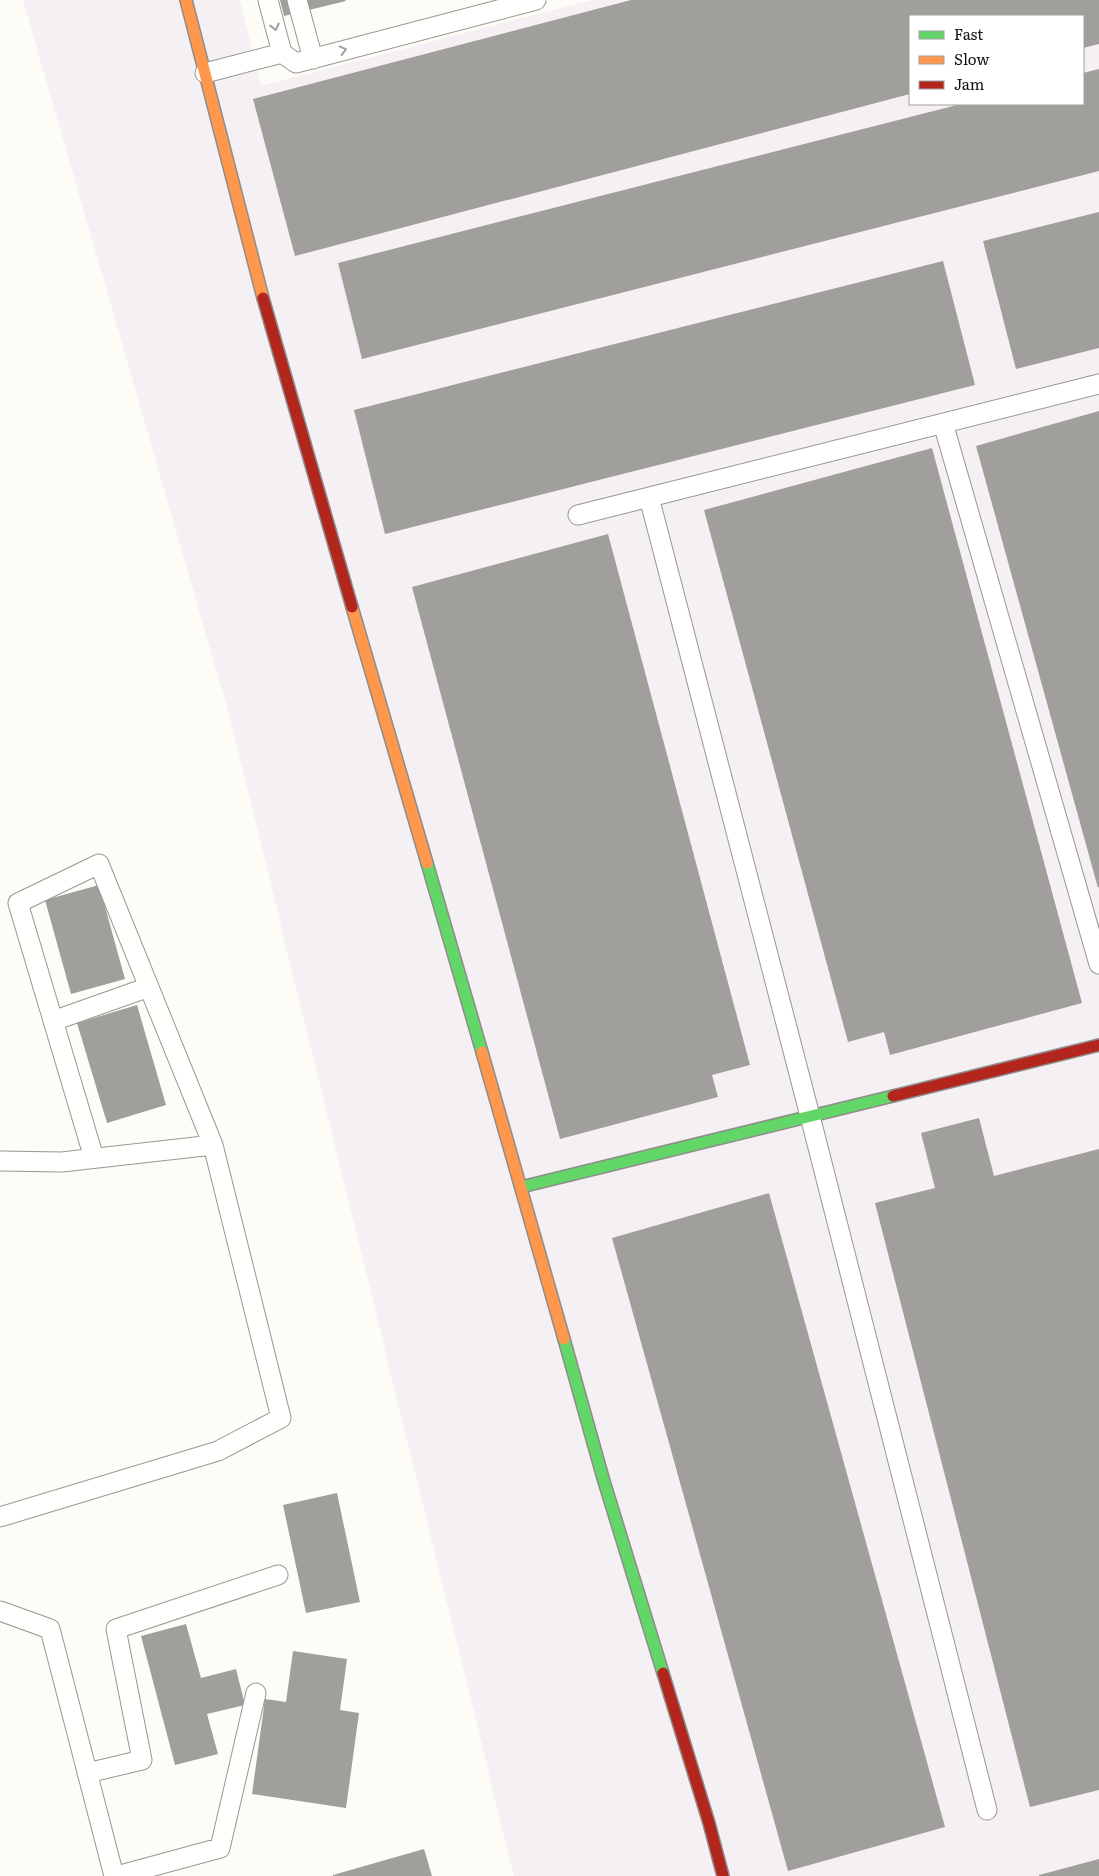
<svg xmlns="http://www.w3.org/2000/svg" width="1099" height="1876" font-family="Literata,serif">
  <rect width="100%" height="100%" fill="#fdfcf7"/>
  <path fill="#f5f0f3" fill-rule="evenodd" d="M 23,0 L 240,0 L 261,86 L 592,0 L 1099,0 L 1099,1876 L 514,1876 L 230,718 ZM 910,16 L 1083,16 L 1083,104 L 910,104 Z"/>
  <path fill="#a19f9c" d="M 280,0 L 345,0 L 346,1 L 284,16 Z
    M 631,0 L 1099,0 L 1099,44 L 1083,48 L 1083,16 L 910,16 L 910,94 L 295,256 L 253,99 Z
    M 1099,69 L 1099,171 L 362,359 L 338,263 L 961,104 L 1083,104 L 1083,73 Z
    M 1099,212 L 1099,348 L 1016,369 L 983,241 Z
    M 943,261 L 975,385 L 385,534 L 354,410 Z
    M 1099,411 L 1099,887 L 1098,888 L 976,446 Z
    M 932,448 L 1082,1003 L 890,1055 L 884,1032 L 848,1042 L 704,510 Z
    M 608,534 L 750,1065 L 712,1075 L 718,1097 L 560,1139 L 412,587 Z
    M 99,885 L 125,979 L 71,994 L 45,900 Z
    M 137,1005 L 166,1105 L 107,1123 L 77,1023 Z
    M 979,1118 L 994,1176 L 1099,1149 L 1099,1790 L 1030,1807 L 875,1203 L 935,1188 L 921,1133 Z
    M 769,1193 L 945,1827 L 788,1871 L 612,1238 Z
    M 337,1493 L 360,1602 L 306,1613 L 283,1505 Z
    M 186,1624 L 201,1678 L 236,1669 L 245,1705 L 207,1714 L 218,1754 L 175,1765 L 141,1636 Z
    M 293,1651 L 347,1659 L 340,1710 L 359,1713 L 346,1808 L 252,1794 L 265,1699 L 286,1702 Z
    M 424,1849 L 432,1876 L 333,1876 L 333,1875 Z
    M 1099,1859 L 1099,1876 L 1039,1876 L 1039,1875 Z"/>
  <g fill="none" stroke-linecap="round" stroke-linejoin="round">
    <g stroke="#979795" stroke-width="21">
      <path id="lane" d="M 268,0 L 282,53 L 296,63 L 536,0
        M 297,0 L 313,59
        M 205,73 L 282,53
        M 943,423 L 1099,964
        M 649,497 L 810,1116 L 987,1810
        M 578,515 L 1099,384
        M 53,1021 L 149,987
        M 94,1158 L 18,903 L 99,864 L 213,1145
        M 0,1161 L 62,1162 L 213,1145 L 281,1418 L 218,1451 L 0,1517
        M 0,1611 L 50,1629 L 114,1876
        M 87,1773 L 142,1760 L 116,1629 L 278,1575
        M 117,1876 L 220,1848 L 256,1693"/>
    </g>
    <g stroke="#8e8d8b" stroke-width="14">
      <path id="fast" d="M 427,863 L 482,1052
        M 521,1187 L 893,1096
        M 564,1339 L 603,1478 L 663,1673"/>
    </g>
    <g stroke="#8e8d8b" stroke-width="14">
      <path id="slow" d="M 186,0 L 263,298
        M 352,607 L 427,863
        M 482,1052 L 564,1339"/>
    </g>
    <g stroke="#8e8d8b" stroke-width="14">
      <path id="jam" d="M 263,298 L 352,607
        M 893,1096 L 1099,1045
        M 663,1673 L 709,1823 L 723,1876"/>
    </g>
    <use href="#lane" stroke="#fffffe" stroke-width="19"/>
    <use href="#fast" stroke="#63d668" stroke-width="11"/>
    <use href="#slow" stroke="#ff974d" stroke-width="11"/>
    <use href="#jam" stroke="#b3261e" stroke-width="11"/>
  </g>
  <defs><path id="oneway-chevron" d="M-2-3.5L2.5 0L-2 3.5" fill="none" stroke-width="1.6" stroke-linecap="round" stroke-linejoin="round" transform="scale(1.25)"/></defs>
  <g stroke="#a0a09f">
    <use href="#oneway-chevron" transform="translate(275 27) rotate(76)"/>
    <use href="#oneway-chevron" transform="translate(343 50) rotate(-15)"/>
  </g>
  <rect x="909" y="15" width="175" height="90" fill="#ffffff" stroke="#a0a0a0"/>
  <rect x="919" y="31" width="25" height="8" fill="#63d668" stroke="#a0a0a0"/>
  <text x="954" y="40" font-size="15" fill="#111111">Fast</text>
  <rect x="919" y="56" width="25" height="8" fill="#ff974d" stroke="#a0a0a0"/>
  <text x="954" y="65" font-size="15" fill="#111111">Slow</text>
  <rect x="919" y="81" width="25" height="8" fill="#b3261e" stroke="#a0a0a0"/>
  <text x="954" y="90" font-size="15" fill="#111111">Jam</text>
</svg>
